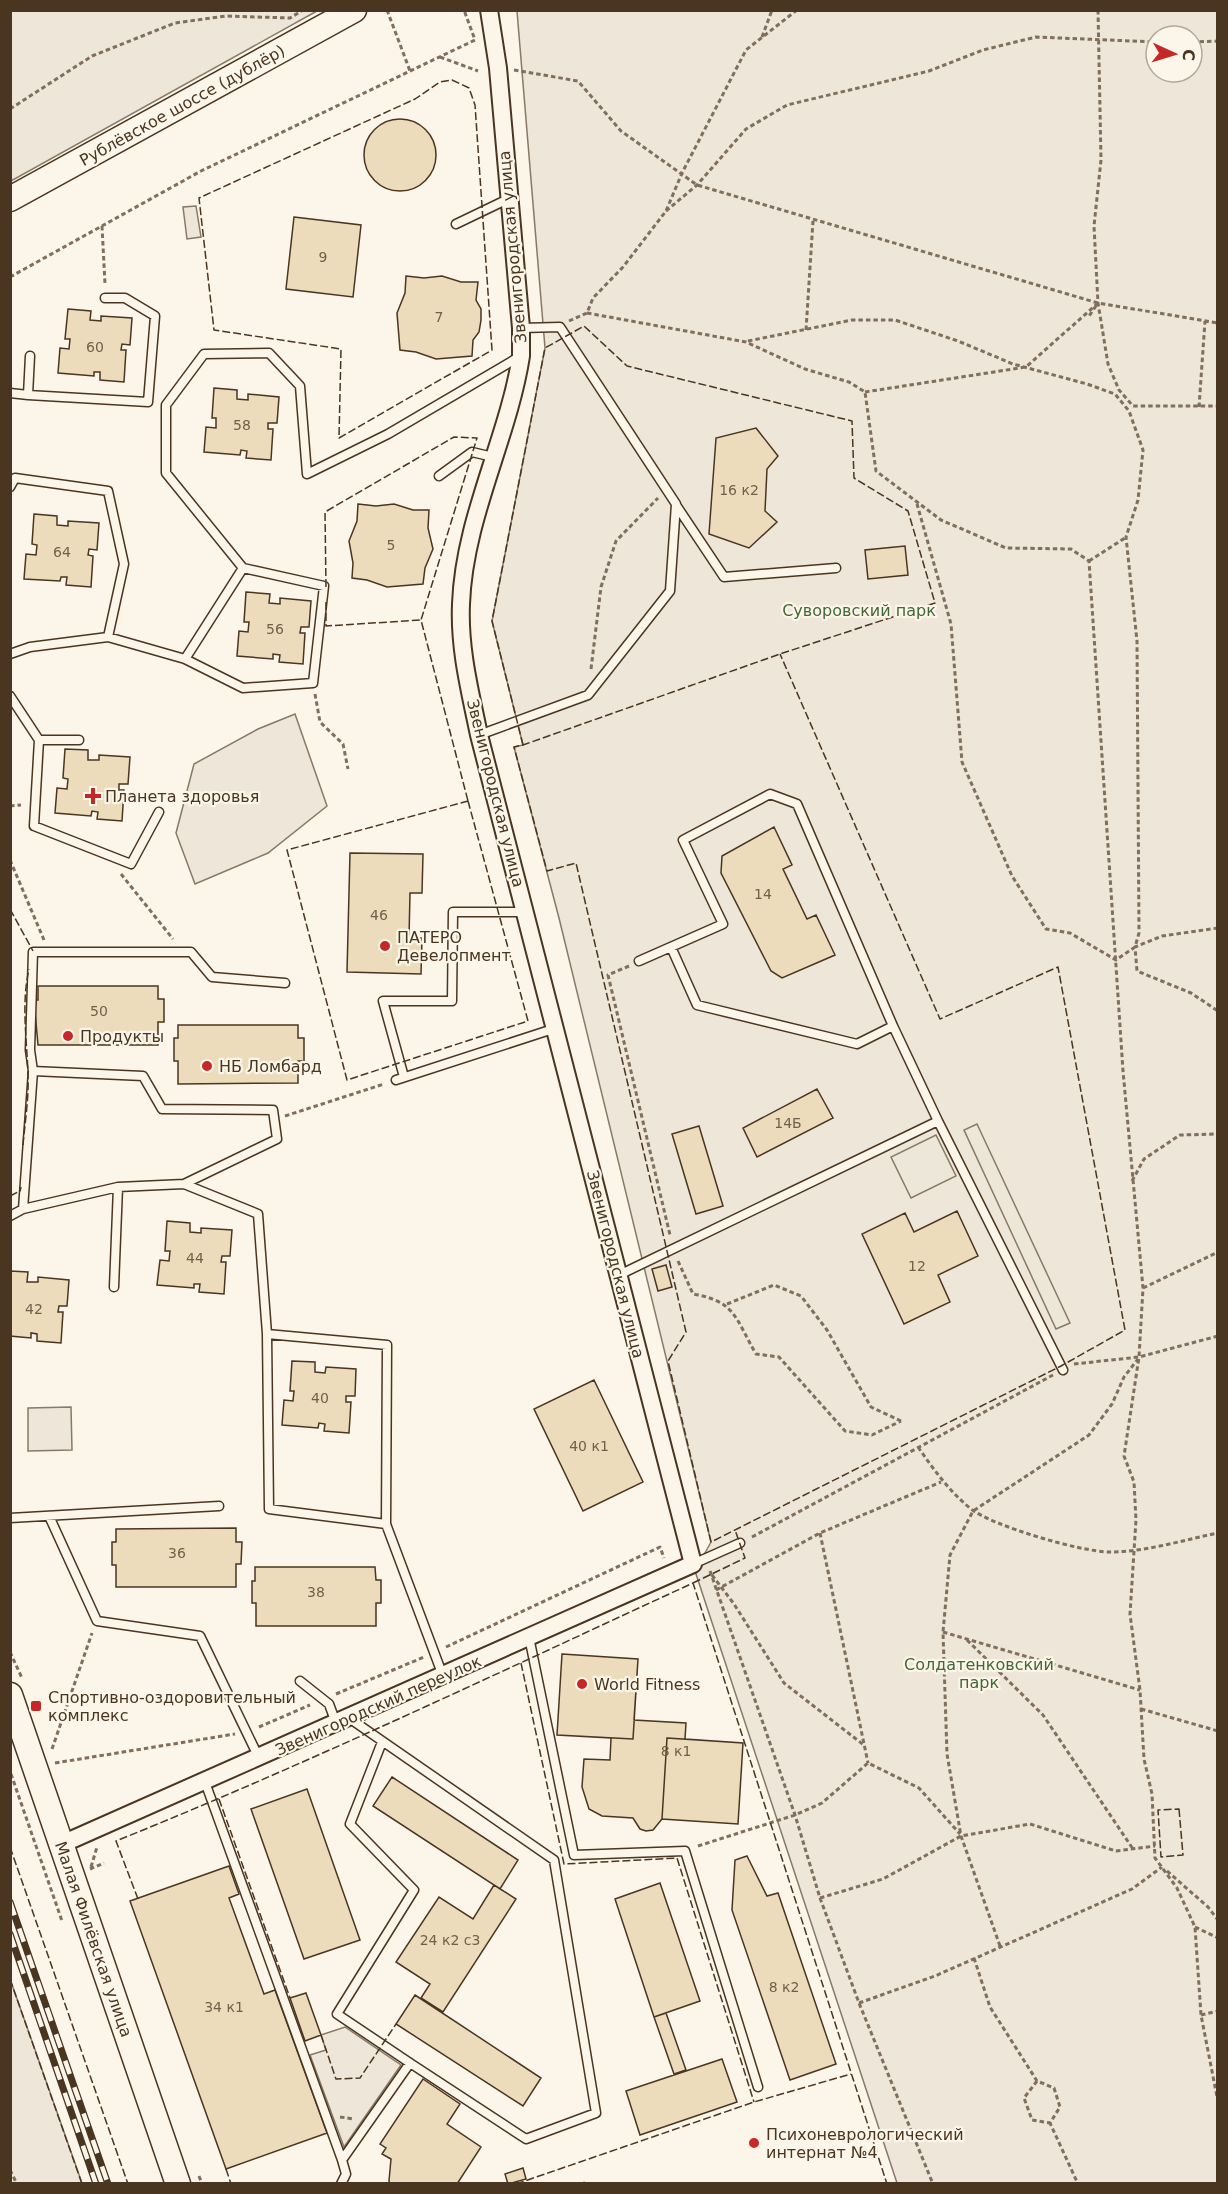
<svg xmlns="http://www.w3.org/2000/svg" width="1228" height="2194" font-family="'DejaVu Sans',sans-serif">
  <rect width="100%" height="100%" fill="#fbf6e9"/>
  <path fill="#ede6d9" stroke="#887966" stroke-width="1.5" fill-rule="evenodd" d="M 11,10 L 317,10 L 317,11 L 11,181 Z
    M 517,11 L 1217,11 L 1217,2183 L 897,2183 L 695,1571 L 711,1542 L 559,918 L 514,747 L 523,745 L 492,621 L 545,348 ZM 1156,36 L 1192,36 L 1192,72 L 1156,72 Z
    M 196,206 L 201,237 L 187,239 L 183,207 Z
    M 295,714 L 327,806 L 268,853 L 195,884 L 176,833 L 194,764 L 258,729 Z
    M 71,1407 L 72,1450 L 28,1451 L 28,1408 Z
    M 10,1979 L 82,2183 L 11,2183 Z
    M 345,2027 L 401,2065 L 344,2147 L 310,2055 L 326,2050 L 321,2035 Z"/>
  <path fill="#ede7d9" stroke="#887966" stroke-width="1.5" d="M 977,1124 L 1070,1323 L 1056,1329 L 964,1130 Z
    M 936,1135 L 956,1176 L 911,1198 L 891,1157 Z"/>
  <path fill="#ecdcbc" stroke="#4a3520" stroke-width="1.5" d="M364 155a36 36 0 1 1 72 0a36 36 0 1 1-72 0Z
    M 294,217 L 361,225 L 353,297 L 286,289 Z
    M 406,276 L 424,278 L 442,276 L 461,282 L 478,282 L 476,300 L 481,309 L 481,320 L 479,332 L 473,340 L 472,356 L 436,359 L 416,352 L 400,350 L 397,313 L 405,293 Z
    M 68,309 L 91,311 L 90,320 L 101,321 L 101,316 L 132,318 L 130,345 L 122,344 L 121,350 L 126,350 L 124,382 L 100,380 L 100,372 L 94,372 L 94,376 L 58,373 L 60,348 L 69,349 L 70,339 L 65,339 Z
    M 214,388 L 237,390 L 237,399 L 248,400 L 248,394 L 279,397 L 277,423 L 268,423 L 268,429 L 273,429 L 271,460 L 246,458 L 247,451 L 241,450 L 240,455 L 204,452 L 206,427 L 216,428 L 216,418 L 212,418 Z
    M 756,428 L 778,456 L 767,469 L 765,511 L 777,522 L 749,548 L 709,534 L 716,438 Z
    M 358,504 L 376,506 L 394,504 L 413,510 L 429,510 L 428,528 L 433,549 L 425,568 L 423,584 L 387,587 L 367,580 L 352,578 L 353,563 L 349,541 L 357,521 Z
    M 34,514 L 57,516 L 57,525 L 68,526 L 68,521 L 99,523 L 97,550 L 89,549 L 88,555 L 93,556 L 91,587 L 66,585 L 67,577 L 61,577 L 60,581 L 24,579 L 26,554 L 36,555 L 37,545 L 32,544 Z
    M 905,546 L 908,575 L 868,579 L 865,550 Z
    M 246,592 L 270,594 L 269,603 L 280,604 L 280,598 L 311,601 L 309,627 L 301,627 L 300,633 L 305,633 L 303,664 L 279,662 L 280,655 L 273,654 L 273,659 L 237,656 L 239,631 L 248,632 L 249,622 L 244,622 Z
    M 65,749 L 88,750 L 88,760 L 99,760 L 99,755 L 130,757 L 128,784 L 119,784 L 119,790 L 124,790 L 122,821 L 97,819 L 98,812 L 92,811 L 91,816 L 55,813 L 57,788 L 67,789 L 68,779 L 63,778 Z
    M 774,827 L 792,865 L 783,869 L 807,919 L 816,915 L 835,955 L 782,978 L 771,971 L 721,873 L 722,856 Z
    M 350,853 L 423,854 L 422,893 L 410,893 L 409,938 L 422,938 L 421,974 L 347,972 Z
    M 38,986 L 158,986 L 158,999 L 164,999 L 164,1022 L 158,1022 L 158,1045 L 38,1045 L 34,1000 L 38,1000 Z
    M 178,1025 L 298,1025 L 298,1038 L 304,1038 L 304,1061 L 298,1061 L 298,1083 L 178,1084 L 178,1061 L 174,1061 L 174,1038 L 178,1038 Z
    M 817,1089 L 833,1118 L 757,1157 L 743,1128 Z
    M 699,1126 L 723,1206 L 696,1214 L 672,1134 Z
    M 957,1211 L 978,1256 L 938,1275 L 950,1302 L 904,1324 L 862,1234 L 905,1213 L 914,1232 Z
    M 167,1221 L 190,1223 L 190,1232 L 201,1233 L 201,1228 L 232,1230 L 230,1256 L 222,1256 L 221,1262 L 226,1262 L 224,1294 L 199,1292 L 200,1284 L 194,1284 L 194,1288 L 157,1285 L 160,1260 L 169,1261 L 170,1251 L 165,1251 Z
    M 666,1265 L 672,1287 L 658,1291 L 652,1269 Z
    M 10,1271 L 28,1272 L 27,1282 L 38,1282 L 38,1277 L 69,1280 L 67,1306 L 59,1306 L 58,1312 L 63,1312 L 61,1343 L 37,1341 L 37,1334 L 31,1333 L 31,1338 L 10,1336 Z
    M 292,1361 L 315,1362 L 315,1372 L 325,1373 L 326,1367 L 356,1369 L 355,1396 L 346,1396 L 346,1402 L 351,1402 L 349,1433 L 324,1431 L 325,1424 L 319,1423 L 318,1428 L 282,1425 L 284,1400 L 293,1401 L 294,1391 L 290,1391 Z
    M 594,1380 L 643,1482 L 583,1511 L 534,1409 Z
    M 236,1528 L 236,1542 L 242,1542 L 241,1564 L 236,1564 L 236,1587 L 116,1587 L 116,1565 L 112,1565 L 112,1542 L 116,1542 L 116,1529 Z
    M 255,1567 L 375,1567 L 376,1580 L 381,1580 L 381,1603 L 376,1603 L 376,1626 L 256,1626 L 256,1603 L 252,1603 L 252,1581 L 255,1581 Z
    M 562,1654 L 638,1659 L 634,1720 L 686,1723 L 685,1739 L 743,1743 L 738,1824 L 662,1819 L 653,1830 L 646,1831 L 640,1829 L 633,1818 L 602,1816 L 589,1809 L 582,1787 L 584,1759 L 610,1760 L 611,1738 L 557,1735 Z
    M 562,1654 L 638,1659 L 633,1739 L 557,1735 Z
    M 667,1738 L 743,1743 L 738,1824 L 662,1819 Z
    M 392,1777 L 518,1860 L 500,1889 L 373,1806 Z
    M 307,1789 L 360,1940 L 304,1959 L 251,1809 Z
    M 747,1856 L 767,1896 L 778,1893 L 836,2064 L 790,2080 L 732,1910 L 735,1860 Z
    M 229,1866 L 239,1894 L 229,1898 L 264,1994 L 275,1990 L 327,2133 L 226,2169 L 130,1901 Z
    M 660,1883 L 700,2001 L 654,2017 L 615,1899 Z
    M 494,1885 L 516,1899 L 443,2012 L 421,1998 L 430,1984 L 396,1962 L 439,1897 L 473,1919 Z
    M 306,1993 L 321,2035 L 305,2041 L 290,1998 Z
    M 415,1995 L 541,2078 L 523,2106 L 396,2024 Z
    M 666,2013 L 686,2070 L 674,2074 L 654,2017 Z
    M 722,2059 L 737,2102 L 640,2135 L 626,2091 Z
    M 423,2079 L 460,2104 L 447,2124 L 481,2147 L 457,2184 L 390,2184 L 389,2181 L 391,2159 L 382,2154 L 386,2148 L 380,2144 Z
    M 523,2168 L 526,2179 L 508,2184 L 505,2174 Z"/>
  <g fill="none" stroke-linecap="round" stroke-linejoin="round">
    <g stroke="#4a3520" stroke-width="11">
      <path id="lane" d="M 456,224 L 508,199
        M 10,393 L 28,395 L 30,356
        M 28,395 L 148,402 L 155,316 L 125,298 L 105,298
        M 439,476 L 472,452 L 493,457
        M 10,487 L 15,478 L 108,491 L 124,564 L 108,637
        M 676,505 L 724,577 L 836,568
        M 10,654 L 30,647 L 108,637 L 185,659 L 243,568 L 166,473 L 166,405 L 204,354 L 269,353 L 300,386 L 307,474 L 388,434 L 519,357
        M 185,659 L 243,688 L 313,683 L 324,586 L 243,568
        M 10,696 L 39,740 L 34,826 L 131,864 L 159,812
        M 479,735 L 588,695 L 670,591 L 676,504 L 560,327 L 521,328
        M 39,740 L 79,740
        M 639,961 L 723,924 L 683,840 L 770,794 L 797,804 L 893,1026 L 857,1044 L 697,1005 L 671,947
        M 893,1026 L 938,1121
        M 33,1071 L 143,1076 L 162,1109 L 273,1110 L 277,1139 L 184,1184
        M 404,1077 L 383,1001 L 452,1001 L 453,912 L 525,912
        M 396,1080 L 556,1028
        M 23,1209 L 33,1071 L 30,1050 L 33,952 L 191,952 L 212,977 L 285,983
        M 10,1216 L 23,1209 L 118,1187 L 184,1184 L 258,1214 L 267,1334
        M 619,1275 L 938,1121 L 1063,1370
        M 114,1287 L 118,1187
        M 49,1516 L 97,1621 L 200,1636 L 259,1758
        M 10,1518 L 219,1506
        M 386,1524 L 269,1509 L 267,1334 L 387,1345 L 386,1524 L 443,1676
        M 693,1564 L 740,1543
        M 529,1637 L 574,1855 L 685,1851 L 758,2087
        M 300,1681 L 329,1704 L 336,1723
        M 382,1742 L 350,1824 L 414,1890 L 337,2014 L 410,2063
        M 205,1782 L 342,2160
        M 341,2184 L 346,2174 L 342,2160 L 410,2063 L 526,2139 L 596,2113 L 554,1860 L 349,1718"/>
    </g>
    <g stroke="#4a3520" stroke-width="20">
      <path id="street" d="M 62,1844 L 693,1564 L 479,735 C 470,691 459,649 461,604 C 464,518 508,439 521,356 L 521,328 L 498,68 L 489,10"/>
    </g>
    <g stroke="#4a3520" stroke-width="27">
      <path id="secondary" d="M 10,199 L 354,10
        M 10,1695 L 178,2184"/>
    </g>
    <path stroke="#7f6f5c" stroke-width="3" stroke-dasharray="4.5 3" stroke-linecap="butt" d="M 387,10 L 410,71
      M 1098,10 L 1101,160 L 1094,226 L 1098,303 L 1108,364 L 1119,390 L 1133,406 L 1218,406
      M 762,37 L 772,10
      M 1192,42 L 1218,41
      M 440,57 L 478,71
      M 514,70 L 578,81 L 621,131 L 697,185 L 1098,303 L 1218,323
      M 10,109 L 92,56 L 175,23 L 226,16 L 290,18 L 303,10
      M 666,211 L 697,185 L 746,129 L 787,105 L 929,71 L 983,50 L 1036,37 L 1156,42
      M 102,226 L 105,284
      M 10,277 L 201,171 L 475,40 L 464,10
      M 587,313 L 746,342 L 805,369 L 849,382 L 865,392 L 876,471 L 941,520 L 1006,548 L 1071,549 L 1089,561 L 1123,1071 L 1143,1288 L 1139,1357 L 1124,1456 L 1134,1482 L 1136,1520 L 1130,1614 L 1140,1690 L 1144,1759 L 1152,1794 L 1155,1858 L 1177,1888 L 1195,1927 L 1201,2015 L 1218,2102
      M 569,321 L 587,313 L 593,298 L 623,267 L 666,211 L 682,173 L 746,50 L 797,10
      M 806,330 L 813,221
      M 748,341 L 852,320 L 895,320 L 958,341 L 1013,364 L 1087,384 L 1115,394 L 1129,411 L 1143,450 L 1138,500 L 1126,537 L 1137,641 L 1139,933 L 1135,947 L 1116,960 L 1070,933 L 1046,929 L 1012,876 L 962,762 L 951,624 L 917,504
      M 865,392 L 1026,367 L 1098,303 L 1089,316
      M 1199,407 L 1205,321
      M 1089,561 L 1125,538
      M 591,669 L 601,587 L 616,541 L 658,498
      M 315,694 L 320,722 L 343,744 L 348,769
      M 10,806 L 21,805
      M 10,860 L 44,940
      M 121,874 L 173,939
      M 1218,928 L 1162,936 L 1135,947 L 1137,971 L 1191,993 L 1218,1011
      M 629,966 L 608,975 L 670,1235
      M 285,1116 L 384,1084
      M 1132,1181 L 1144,1159 L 1180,1135 L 1218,1134
      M 678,1261 L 693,1294 C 736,1301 736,1320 756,1354 L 779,1357 L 845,1431 L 872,1435 L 901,1421
      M 1143,1288 L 1218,1252
      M 727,1304 L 774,1285 L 801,1296 L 827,1330 L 871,1407 L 901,1421
      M 1074,1364 L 1139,1357 L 1218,1336
      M 918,1447 C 934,1470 949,1491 971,1509 C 993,1526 1081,1552 1110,1552 C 1146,1552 1183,1540 1218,1533
      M 820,1533 L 868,1763
      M 752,1537 L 1053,1375
      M 710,1571 L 795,1815 L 820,1898 L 859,2003 L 933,2184
      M 712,1575 L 734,1604 L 784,1683 L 865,1746
      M 716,1590 L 820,1533 L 941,1482
      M 943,1632 L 1140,1690
      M 967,1640 L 1043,1715 L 1133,1849
      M 446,1647 L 660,1547 L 664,1558
      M 10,1652 L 22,1678
      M 336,1694 L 424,1657
      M 1141,1709 L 1218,1731
      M 259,1727 L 310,1705
      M 52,1749 L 92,1633
      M 55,1763 L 235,1734
      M 11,1774 L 62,1921
      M 698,1846 L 795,1815 L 822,1803 L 868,1763 L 919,1788 L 960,1834
      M 91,1867 L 97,1847
      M 90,1869 L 104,1863
      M 1167,1871 L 1208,1907 L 1218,1920
      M 820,1898 L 883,1879 L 961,1836 L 1030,1824 L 1116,1851 L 1155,1846
      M 1195,1927 L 1218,1938
      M 1000,1946 L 961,1836 L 947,1754 L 943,1632 L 950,1555 L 973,1511 L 1089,1435 L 1112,1404 L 1124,1377 L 1138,1359
      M 974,1958 L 990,2007 L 1037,2081 L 1054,2088 L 1060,2107 L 1050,2123 L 1078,2184
      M 859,2003 L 935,1976 L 1132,1889 L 1162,1867
      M 1201,2015 L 1218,2011
      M 1037,2081 L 1024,2098 L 1032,2120 L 1050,2123
      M 340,2117 L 354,2119
      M 10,2170 L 17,2184
      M 199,2176 L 202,2184
      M 583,2182 L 584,2184"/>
    <use href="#lane" stroke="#fbf6e9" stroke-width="8"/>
    <use href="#street" stroke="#fbf6e9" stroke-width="16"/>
    <use href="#secondary" stroke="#fbf6e9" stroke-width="24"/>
    <g stroke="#4a3520" stroke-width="7">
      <path id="rail" d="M 10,1902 L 108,2184
        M 10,1934 L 96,2184"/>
    </g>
    <use href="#rail" stroke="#fbf6e9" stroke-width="4.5" stroke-dasharray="14" stroke-linecap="butt"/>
    <path stroke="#4a3520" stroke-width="1.5" stroke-dasharray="8 3" stroke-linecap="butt" d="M 452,80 L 469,88 L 475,105 L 492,350 L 339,438 L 341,349 L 214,330 L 199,198 L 415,99 L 440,82 Z
      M 326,587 L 325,512 L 454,437 L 477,438 L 421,620 L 468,801
      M 326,602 L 326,626 L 421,620
      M 523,745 L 492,621 L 545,348 L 584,326 L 627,366 L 852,421 L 854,478 L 908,511 L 935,603 L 780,654 L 523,745 L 514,747 L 547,871 L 576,863 L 686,1332 L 668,1361 L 711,1542 L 1061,1366 L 1125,1330 L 1058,967 L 940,1019 L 780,654
      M 468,801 L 528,1021 L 347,1080 L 287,850 Z
      M 10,909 L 33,951
      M 23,1145 C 25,1122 29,1098 28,1075 C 27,1039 21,1005 29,969
      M 10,1196 L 20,1191 L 21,1187
      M 693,1583 L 745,1558 L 735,1530
      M 521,1663 L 564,1864 L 677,1858 L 754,2102
      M 219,1799 L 290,1998
      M 1179,1809 L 1183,1855 L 1161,1857 L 1158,1810 Z
      M 10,1847 L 128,2184
      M 138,1899 L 116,1841 C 312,1762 502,1671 693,1583 L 887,2184
      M 10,1979 L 82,2184
      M 321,2035 L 336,2079 L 360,2078 L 396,2024
      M 226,2169 L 231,2184
      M 516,2184 L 754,2102 L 851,2074"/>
  </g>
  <g fill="#c62828" stroke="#fbf6e9" stroke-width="2">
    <path d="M90 787h6v6h6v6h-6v6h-6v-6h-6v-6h6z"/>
    <circle cx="385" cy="946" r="6"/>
    <circle cx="68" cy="1036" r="6"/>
    <circle cx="207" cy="1066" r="6"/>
    <circle cx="582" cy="1684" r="6"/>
    <rect x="30" y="1700" width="12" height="12" rx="3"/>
    <circle cx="754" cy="2143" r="6"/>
  </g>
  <g text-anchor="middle" stroke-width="4.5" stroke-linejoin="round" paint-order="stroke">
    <g font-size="14" fill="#725f47">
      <text x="323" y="262">9</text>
      <text x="439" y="322">7</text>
      <text x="95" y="352">60</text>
      <text x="242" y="430">58</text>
      <text x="739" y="495">16 к2</text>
      <text x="391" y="550">5</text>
      <text x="62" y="557">64</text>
      <text x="275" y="634">56</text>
      <text x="763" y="899">14</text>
      <text x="379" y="920">46</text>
      <text x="99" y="1016">50</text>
      <text x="788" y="1128">14Б</text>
      <text x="195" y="1263">44</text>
      <text x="917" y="1271">12</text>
      <text x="34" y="1314">42</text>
      <text x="320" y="1403">40</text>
      <text x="589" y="1451">40 к1</text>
      <text x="177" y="1558">36</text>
      <text x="316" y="1597">38</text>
      <text x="676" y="1756">8 к1</text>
      <text x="450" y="1945">24 к2 с3</text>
      <text x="784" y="1992">8 к2</text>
      <text x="224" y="2012">34 к1</text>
    </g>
    <g font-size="16" fill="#4a3520" stroke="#fbf6e9">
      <text transform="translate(182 105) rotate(-29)" y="6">Рублёвское шоссе (дублёр)</text>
      <text transform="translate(512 247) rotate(-95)" y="6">Звенигородская улица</text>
      <text transform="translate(496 793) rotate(76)" y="6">Звенигородская улица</text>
      <text transform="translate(616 1264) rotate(76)" y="6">Звенигородская улица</text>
      <text transform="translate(378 1705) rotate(-24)" y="6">Звенигородский переулок</text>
      <text transform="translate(94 1939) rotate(71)" y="6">Малая Филёвская улица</text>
    </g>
    <g font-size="16" fill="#436837" stroke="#fbf6e9">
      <text x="859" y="616">Суворовский парк</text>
      <text x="979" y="1670">Солдатенковский<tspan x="979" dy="18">парк</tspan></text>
    </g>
    <g font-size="16" fill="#4a3520" stroke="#fbf6e9" text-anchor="start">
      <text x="105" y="802">Планета здоровья</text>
      <text x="397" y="943">ПАТЕРО<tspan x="397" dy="18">Девелопмент</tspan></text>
      <text x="80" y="1042">Продукты</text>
      <text x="219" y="1072">НБ Ломбард</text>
      <text x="594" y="1690">World Fitness</text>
      <text x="48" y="1703">Спортивно-оздоровительный<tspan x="48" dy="18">комплекс</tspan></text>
      <text x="766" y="2140">Психоневрологический<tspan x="766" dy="18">интернат №4</tspan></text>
    </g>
  </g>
  <rect width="1228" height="2194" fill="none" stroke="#4a3520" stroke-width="24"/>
  <g transform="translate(1174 54) rotate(94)"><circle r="28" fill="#fbf6e9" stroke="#b4a999" stroke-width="1.5"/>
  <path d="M0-4.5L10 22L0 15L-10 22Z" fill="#c62828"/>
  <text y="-9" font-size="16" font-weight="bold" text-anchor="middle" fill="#4a3520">С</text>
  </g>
</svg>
